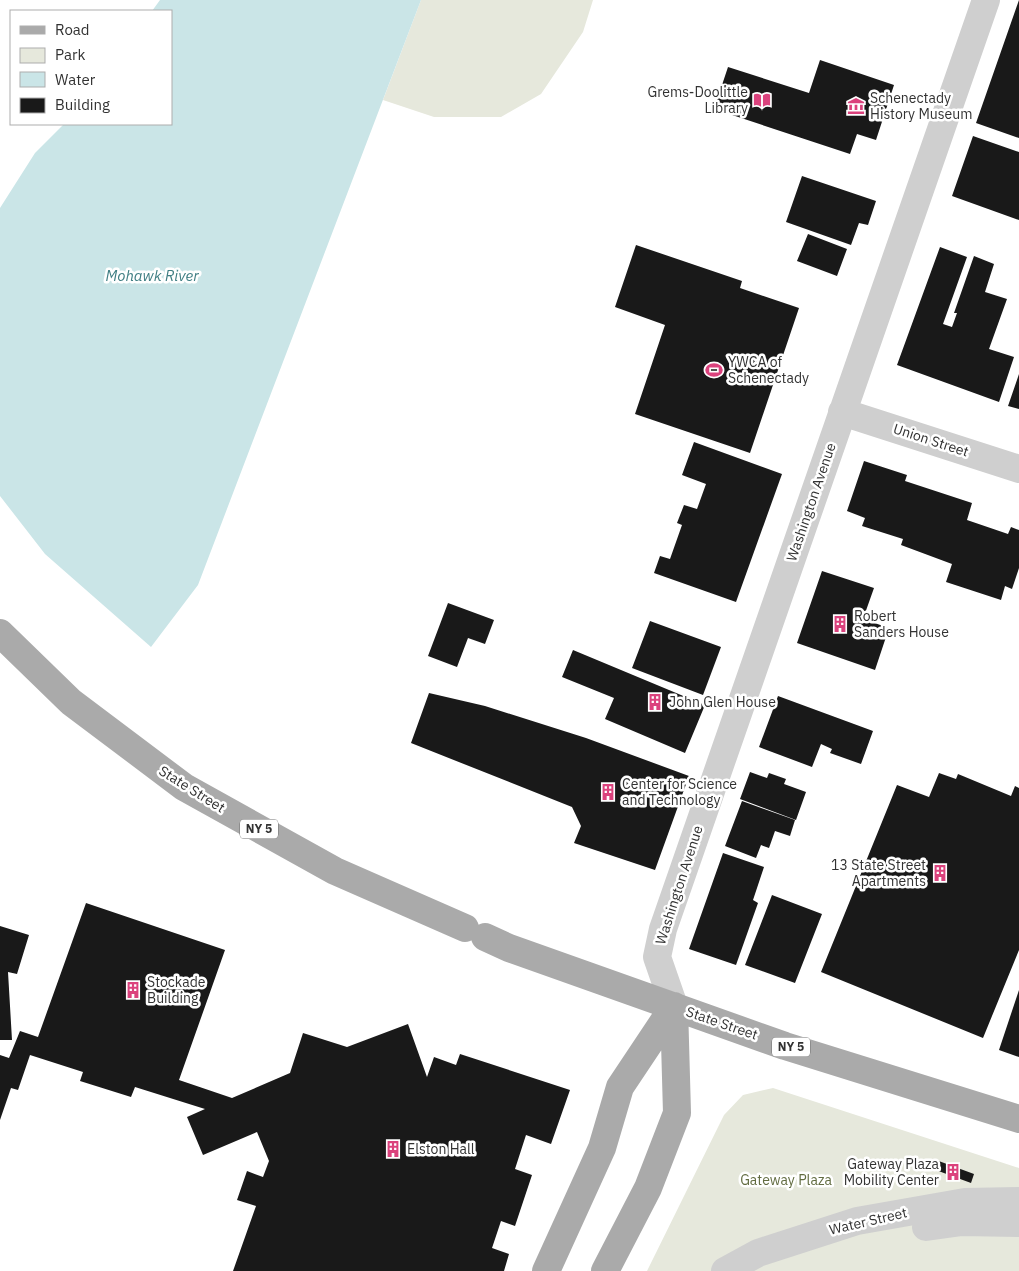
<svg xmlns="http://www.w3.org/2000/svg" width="1019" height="1271" font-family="'IBM Plex Sans',sans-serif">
  <rect width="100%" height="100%" fill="#fff"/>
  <path fill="#e6e8dc" d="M 421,0 L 593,0 L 583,32 L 541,94 L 501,117 L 434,117 L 383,100 Z
    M 773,1088 L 1019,1168 L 1019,1271 L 647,1271 L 724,1115 L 743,1095 Z"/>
  <path fill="#cae5e7" d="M 160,0 L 421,0 L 198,585 L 151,647 L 45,554 L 0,496 L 0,208 L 35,153 L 64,124 L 171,124 L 171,11 L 152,11 Z"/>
  <path fill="#191919" d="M 1019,0 L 1019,138 L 976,123 Z
    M 820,60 L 894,85 L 876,140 L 857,134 L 850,154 L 714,109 L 728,67 L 809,93 Z
    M 973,136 L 1019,152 L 1019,220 L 952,196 Z
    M 802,176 L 876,201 L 868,225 L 859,223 L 851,245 L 786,222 Z
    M 808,234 L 847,249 L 837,276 L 797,261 Z
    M 636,245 L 742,281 L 740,288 L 799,308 L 750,453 L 635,414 L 665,325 L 615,307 Z
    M 940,247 L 967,257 L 943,324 L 952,327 L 957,313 L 954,313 L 974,256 L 994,264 L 985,292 L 1007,299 L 989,349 L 1014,357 L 999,402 L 897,365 Z
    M 1019,374 L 1019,409 L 1008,406 Z
    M 694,442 L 782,474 L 736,602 L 654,573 L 660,556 L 670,559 L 682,525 L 677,523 L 684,505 L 697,509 L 706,484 L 682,475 Z
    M 864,461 L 907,475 L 905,481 L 972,503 L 967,520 L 1008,534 L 1011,527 L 1019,530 L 1019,568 L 1012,589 L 1005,586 L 1001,600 L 946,582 L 952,564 L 901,545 L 903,539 L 862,526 L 865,518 L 847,511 Z
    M 822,571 L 874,588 L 863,619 L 889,628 L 875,670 L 797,643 Z
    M 448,603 L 494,620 L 485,644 L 468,638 L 457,667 L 428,656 Z
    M 650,621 L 721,647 L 703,695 L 632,668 Z
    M 573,650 L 705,705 L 685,753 L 605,719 L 614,698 L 562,677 Z
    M 429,693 L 485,706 L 586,738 L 689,776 L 655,870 L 574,843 L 581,826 L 572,807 L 411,743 Z
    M 778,696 L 873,731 L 861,764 L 830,753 L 832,749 L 821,744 L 812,767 L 759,747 Z
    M 750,772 L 767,778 L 769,773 L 786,779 L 784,784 L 806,792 L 796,820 L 740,799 Z
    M 939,773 L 956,779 L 958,774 L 1011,796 L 1015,786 L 1019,788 L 1019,950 L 983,1038 L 821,972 L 897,785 L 929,797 Z
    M 742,801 L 795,820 L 790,836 L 775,831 L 769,848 L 761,845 L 756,858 L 725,846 Z
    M 723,853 L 764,867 L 753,900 L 758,903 L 736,965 L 689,949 Z
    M 772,895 L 822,914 L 795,983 L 745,965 Z
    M 86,903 L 225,950 L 179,1080 L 232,1098 L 290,1073 L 303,1033 L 347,1047 L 408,1024 L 427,1077 L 434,1057 L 456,1065 L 460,1054 L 570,1090 L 551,1144 L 526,1135 L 515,1169 L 532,1175 L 515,1226 L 501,1221 L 492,1248 L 509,1254 L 504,1271 L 233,1271 L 256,1206 L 237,1200 L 247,1171 L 263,1177 L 269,1161 L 257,1132 L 203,1155 L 187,1117 L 205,1109 L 135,1087 L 131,1097 L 80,1081 L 83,1072 L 30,1055 L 18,1090 L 11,1088 L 0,1120 L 0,1055 L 9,1058 L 20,1031 L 38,1037 Z
    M 0,926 L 29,935 L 17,974 L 8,972 L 12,1040 L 0,1040 Z
    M 1019,990 L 1019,1057 L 999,1050 Z
    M 936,1160 L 974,1174 L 971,1183 L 933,1169 Z"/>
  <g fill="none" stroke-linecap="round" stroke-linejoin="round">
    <path stroke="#cfcfcf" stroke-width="28" d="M 842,412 L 1019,469
      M 674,1006 L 657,957 L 663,929 L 986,0
      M 926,1227 L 962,1222 L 1019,1223
      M 725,1271 L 758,1253 L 857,1221 L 965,1202 L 1019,1201"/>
    <path stroke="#aaa" stroke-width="28" d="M 0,633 L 71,702 L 184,787 L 335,871 L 465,928
      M 485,937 L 509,948 L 785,1046 L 1019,1119
      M 546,1271 L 602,1148 L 620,1087 L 674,1006
      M 605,1271 L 648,1188 L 677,1113 L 674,1006"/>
  </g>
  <defs>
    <g id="library-bare" transform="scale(1.35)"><path d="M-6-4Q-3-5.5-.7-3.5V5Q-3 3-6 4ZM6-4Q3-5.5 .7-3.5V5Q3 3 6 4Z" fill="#db427d" stroke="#fff" stroke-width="2.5" paint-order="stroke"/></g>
    <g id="museum-bare" transform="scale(1.35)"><path d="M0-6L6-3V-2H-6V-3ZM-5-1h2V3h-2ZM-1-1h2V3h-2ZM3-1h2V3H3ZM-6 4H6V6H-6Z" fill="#db427d" stroke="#fff" stroke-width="2.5" paint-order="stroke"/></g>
    <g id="stadium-bare" transform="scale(1.35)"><path d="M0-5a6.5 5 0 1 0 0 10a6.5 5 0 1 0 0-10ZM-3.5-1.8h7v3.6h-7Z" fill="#db427d" stroke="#fff" stroke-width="2.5" paint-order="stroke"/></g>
    <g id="building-bare" transform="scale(1.35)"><path d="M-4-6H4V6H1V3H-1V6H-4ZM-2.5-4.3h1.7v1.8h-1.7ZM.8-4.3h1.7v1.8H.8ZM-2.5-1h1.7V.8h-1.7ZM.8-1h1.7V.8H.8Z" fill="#db427d" stroke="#fff" stroke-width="2.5" paint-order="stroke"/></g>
  </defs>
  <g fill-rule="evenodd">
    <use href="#library-bare" x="762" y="100"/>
    <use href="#museum-bare" x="856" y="106"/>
    <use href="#stadium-bare" x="714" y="370"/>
    <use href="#building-bare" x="840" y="624"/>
    <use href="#building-bare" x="655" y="702"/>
    <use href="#building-bare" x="608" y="792"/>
    <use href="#building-bare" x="940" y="873"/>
    <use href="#building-bare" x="133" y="990"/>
    <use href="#building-bare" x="393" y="1149"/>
    <use href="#building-bare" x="953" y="1172"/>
  </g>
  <g text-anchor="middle" stroke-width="5" stroke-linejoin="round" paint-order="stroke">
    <g fill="#fff" stroke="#707070" stroke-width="1">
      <rect x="240" y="819.5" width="38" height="19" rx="4"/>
      <rect x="772" y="1037.5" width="38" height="19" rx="4"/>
    </g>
    <g font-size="12" font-weight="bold" fill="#323232">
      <text x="259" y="833">NY 5</text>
      <text x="791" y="1051">NY 5</text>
    </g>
    <g font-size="14" fill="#323232" stroke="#fff" text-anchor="start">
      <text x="748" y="97" text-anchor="end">Grems-Doolittle<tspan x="748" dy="16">Library</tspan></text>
      <text x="870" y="103">Schenectady<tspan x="870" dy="16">History Museum</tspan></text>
      <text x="728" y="367">YWCA of<tspan x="728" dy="16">Schenectady</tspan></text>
      <text x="854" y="621">Robert<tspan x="854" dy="16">Sanders House</tspan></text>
      <text x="669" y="707">John Glen House</text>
      <text x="622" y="789">Center for Science<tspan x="622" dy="16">and Technology</tspan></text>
      <text x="926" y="870" text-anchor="end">13 State Street<tspan x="926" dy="16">Apartments</tspan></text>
      <text x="147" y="987">Stockade<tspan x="147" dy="16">Building</tspan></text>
      <text x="407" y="1154">Elston Hall</text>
      <text x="939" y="1169" text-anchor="end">Gateway Plaza<tspan x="939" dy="16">Mobility Center</tspan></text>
    </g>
    <g font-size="14" fill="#323232" stroke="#fff">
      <text transform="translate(931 440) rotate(18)" y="5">Union Street</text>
      <text transform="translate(811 502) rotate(-71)" y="5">Washington Avenue</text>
      <text transform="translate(192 789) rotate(32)" y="5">State Street</text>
      <text transform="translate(679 885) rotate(-72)" y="5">Washington Avenue</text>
      <text transform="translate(722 1023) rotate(19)" y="5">State Street</text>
      <text transform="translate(868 1221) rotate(-13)" y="5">Water Street</text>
    </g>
    <g font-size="14" fill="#626c41" stroke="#fff">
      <text x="786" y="1185">Gateway Plaza</text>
    </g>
    <g font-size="15" font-style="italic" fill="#3f7e83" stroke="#fff">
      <text x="152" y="281">Mohawk River</text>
    </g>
  </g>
  <rect x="10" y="10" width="162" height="115" fill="#ffffff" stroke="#adadad"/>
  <rect x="20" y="26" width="25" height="8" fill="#aaaaaa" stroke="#adadad"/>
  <text x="55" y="35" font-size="15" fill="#323232">Road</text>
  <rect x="20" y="48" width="25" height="15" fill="#e6e8dc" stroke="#adadad"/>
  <text x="55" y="60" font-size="15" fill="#323232">Park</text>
  <rect x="20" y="72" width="25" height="15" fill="#cae5e7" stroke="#adadad"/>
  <text x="55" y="85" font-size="15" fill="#323232">Water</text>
  <rect x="20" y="98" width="25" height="15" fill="#191919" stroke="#adadad"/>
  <text x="55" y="110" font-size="15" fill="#323232">Building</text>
</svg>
